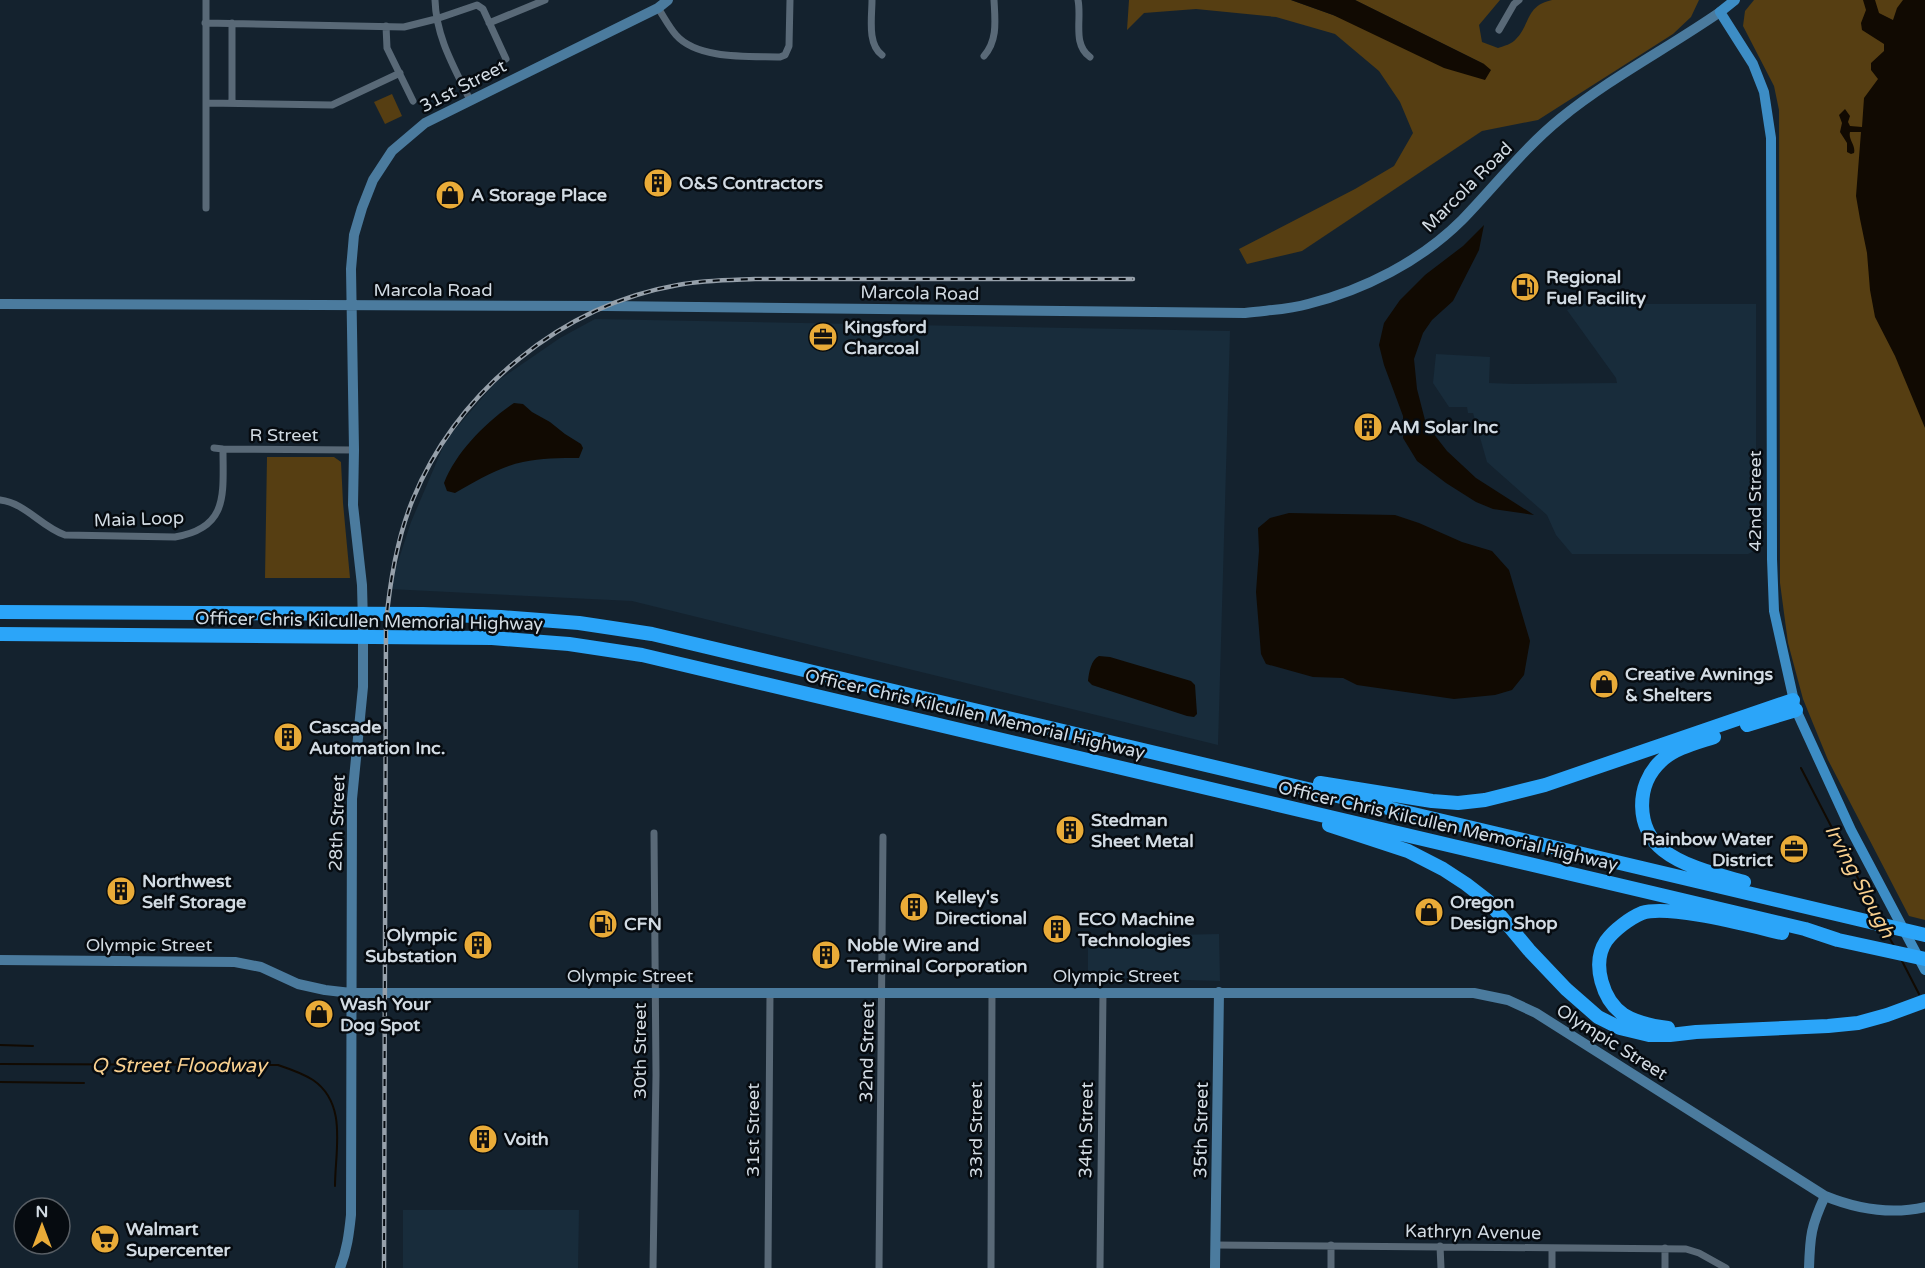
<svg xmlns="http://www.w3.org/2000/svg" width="1925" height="1268" font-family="'Varela Round',sans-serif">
  <rect width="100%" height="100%" fill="#14222e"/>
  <path fill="#182c3b" d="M 1580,304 L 1756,304 L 1756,517 L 1752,521 L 1752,528 L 1756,532 L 1756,550 L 1748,554 L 1572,554 L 1556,535 L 1547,515 L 1487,462 L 1473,413 L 1468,413 L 1467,407 L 1449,407 L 1433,383 L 1436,354 L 1490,357 L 1489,383 L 1514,384 L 1617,383 L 1616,378 L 1567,310 Z
    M 595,319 L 1230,331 L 1218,745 L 632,601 L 389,589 L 411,522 L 446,440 L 496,382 L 560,338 Z
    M 1219,934 L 1220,981 L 1088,977 L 1088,937 Z
    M 403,1210 L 579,1210 L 578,1268 L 403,1268 Z"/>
  <path fill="#563e12" d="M 1129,0 L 1291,0 L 1333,15 L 1484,64 L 1355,0 L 1500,0 L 1479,25 L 1482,42 L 1498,48 C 1504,46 1512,44 1516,39 C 1531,24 1525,6 1552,0 L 1699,0 L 1691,17 L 1673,34 L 1538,120 L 1482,131 L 1302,251 L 1247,264 L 1239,249 L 1355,189 L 1394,166 L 1413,133 L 1400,102 L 1379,71 L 1335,34 L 1276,17 L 1196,9 L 1144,13 L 1127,30 Z
    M 1754,0 L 1925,0 L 1925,920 L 1909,916 L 1828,760 L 1803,699 L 1788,643 L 1780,583 L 1779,110 L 1774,86 L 1743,26 L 1745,11 Z
    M 392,94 L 402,116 L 385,124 L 374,102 Z
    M 267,457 L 334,457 L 341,462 L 343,503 L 350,578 L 265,578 Z"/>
  <path fill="#110a02" d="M 1291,0 L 1355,0 L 1484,64 L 1491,70 L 1485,80 L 1444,68 L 1333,15 Z
    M 1863,0 L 1875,0 L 1879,13 L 1893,20 L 1897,8 L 1903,0 L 1925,0 L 1925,428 L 1895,356 L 1875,317 L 1870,290 L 1867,253 L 1860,219 L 1856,196 L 1861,132 L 1850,132 C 1848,140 1856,145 1854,153 L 1851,154 L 1847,152 L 1847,143 L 1840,132 L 1842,123 L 1839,115 L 1845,109 L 1850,116 L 1848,122 L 1850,126 L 1862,127 L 1864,98 L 1878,79 L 1871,70 L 1871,63 L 1884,51 L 1884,44 L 1862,30 L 1861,23 L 1866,10 Z
    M 1484,225 L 1479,250 L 1453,301 L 1432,320 L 1423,333 L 1414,359 L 1417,389 L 1426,424 L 1447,451 L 1476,478 L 1534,515 L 1493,509 L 1476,502 L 1446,483 L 1417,461 L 1403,438 L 1403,416 L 1384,365 L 1379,345 L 1384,323 L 1400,300 L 1425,275 L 1463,246 Z
    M 514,403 L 523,404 L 532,412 L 550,422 L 565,434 L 581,444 L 583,448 L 579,458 C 560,458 541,458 523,462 C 499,467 476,481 455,493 L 447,491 L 444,483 C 456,452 486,422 514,403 Z
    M 1289,513 L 1395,515 L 1419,523 L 1462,542 L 1492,551 L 1509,570 L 1530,641 L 1524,675 L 1512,690 L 1495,695 L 1454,699 L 1357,685 L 1343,678 L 1313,677 L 1266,664 L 1261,654 L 1256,592 L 1259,551 L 1258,528 L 1270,518 Z
    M 1099,656 L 1110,657 L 1191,681 L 1195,685 L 1197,714 L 1194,717 L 1187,716 L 1092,685 L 1088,681 C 1089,672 1091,660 1099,656 Z"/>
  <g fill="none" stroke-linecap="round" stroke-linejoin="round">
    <path stroke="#110a02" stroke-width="2" d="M 1801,768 L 1878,917
      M 1885,930 L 1894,946
      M 1901,959 L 1919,994
      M 0,1045 L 33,1046
      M 0,1064 L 278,1065 C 290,1069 302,1073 313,1080 C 348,1104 335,1150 335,1186
      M 0,1082 L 84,1083"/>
    <path stroke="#596977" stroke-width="7" d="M 206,0 L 206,208
      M 435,0 C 436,37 454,67 470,100
      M 872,0 C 872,17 867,44 882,55
      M 1078,0 C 1082,19 1072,44 1090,57
      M 658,8 C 664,17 669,27 676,35 C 698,60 750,56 780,57 L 785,55 L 789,46 L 790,0
      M 205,23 L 404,27 L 436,19 L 477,5 L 483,9 L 506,59
      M 232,23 L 232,103
      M 489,23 L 545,0
      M 386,26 L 387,48 L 413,101
      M 1499,30 L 1514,4 L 1519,0
      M 984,56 C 998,40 995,20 994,0
      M 206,103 L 332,105 L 400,73
      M 214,448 L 223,449 L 354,450
      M 0,500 C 26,503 41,527 65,535 L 175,537 C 229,528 223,494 223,449
      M 1215,1245 L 1686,1249 L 1699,1253 L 1726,1268
      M 1331,1245 L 1331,1268
      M 1440,1246 L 1441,1268
      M 653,1268 L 656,1075 L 654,833
      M 768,1268 L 770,993
      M 879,1268 L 883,837
      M 991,1268 L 992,992
      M 1100,1268 L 1103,992
      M 1552,1268 L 1552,1248
      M 1665,1268 L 1665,1248"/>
    <path stroke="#4b7b9e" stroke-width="10" d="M 0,304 L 607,306 L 1245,313 C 1266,310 1288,310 1308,304 C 1364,290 1421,261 1462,220 C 1495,186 1524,148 1561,118 C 1610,78 1668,48 1720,12
      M 0,960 L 235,962 L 261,967 L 298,984 L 325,990 L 351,993 L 1474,993 L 1508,1000 L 1536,1013 L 1825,1196 C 1857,1209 1891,1215 1925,1207
      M 340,1268 C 347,1250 349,1234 351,1215 L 352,799 L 363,687 L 363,624 L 362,585 L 353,505 L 354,450 L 351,269 L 354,235 L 362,208 L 373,180 L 392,151 L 425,123 L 658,8 L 668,0
      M 1215,1268 L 1219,992
      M 1809,1268 C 1810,1236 1811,1226 1825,1196"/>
    <path stroke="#3d8dc5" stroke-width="10" d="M 1735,0 L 1720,12 L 1753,64 L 1764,92 L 1771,138 L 1772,559 L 1774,611 L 1796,710 L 1851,830 L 1925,970"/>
    <path stroke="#2ba5f9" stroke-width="14" d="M 0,612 L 423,614 L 501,617 L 579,623 L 652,634 L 1925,935
      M 0,634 L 492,638 L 569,644 L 642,655 L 1805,929 L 1838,940 L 1925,959
      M 1747,725 L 1796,710
      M 1714,737 C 1696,743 1675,748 1661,761 C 1635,785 1636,829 1663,850 C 1684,867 1719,875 1744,882
      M 1320,783 L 1432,801 L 1458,803 L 1485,800 L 1545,785 L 1793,700
      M 1329,825 L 1408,851 L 1443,869 L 1466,884 L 1488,901 L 1529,950 L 1566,989 L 1598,1017 L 1620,1028 L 1649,1035 L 1670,1035 L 1696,1032 L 1828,1026 L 1858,1023 L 1887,1015 L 1925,1001
      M 1668,1028 C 1652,1026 1637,1023 1624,1015 C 1603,1001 1591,964 1606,941 C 1614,930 1630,918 1642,913 C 1669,904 1751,926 1782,933"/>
    <g stroke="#96a0aa" stroke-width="4.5">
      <path id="rail" d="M 384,1268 L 386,623 C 390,580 397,538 413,499 C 458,390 563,305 678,285 C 704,280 730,280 755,279 L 1133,279"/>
    </g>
    <use href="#rail" stroke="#060b10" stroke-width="2" stroke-dasharray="7" stroke-linecap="butt"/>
  </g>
  <defs>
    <g id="building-disc" transform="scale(1.5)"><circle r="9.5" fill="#e9ab38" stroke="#060b10"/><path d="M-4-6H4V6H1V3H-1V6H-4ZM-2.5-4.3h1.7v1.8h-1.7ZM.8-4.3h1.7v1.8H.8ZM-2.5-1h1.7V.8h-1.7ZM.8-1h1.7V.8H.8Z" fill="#111"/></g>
    <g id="shop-disc" transform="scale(1.5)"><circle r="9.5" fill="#e9ab38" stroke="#060b10"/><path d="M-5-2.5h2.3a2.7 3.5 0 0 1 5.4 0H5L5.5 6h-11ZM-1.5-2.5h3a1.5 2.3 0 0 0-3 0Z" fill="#111"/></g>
    <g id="fuel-disc" transform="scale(1.5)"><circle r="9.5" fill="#e9ab38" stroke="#060b10"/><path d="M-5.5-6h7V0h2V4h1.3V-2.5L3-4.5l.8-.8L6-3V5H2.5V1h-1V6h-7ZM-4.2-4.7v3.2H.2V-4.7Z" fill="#111"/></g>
    <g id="office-disc" transform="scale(1.5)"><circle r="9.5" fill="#e9ab38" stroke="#060b10"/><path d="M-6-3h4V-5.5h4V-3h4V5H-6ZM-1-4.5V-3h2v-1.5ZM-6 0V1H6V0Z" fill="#111"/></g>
    <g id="supermarket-disc" transform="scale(1.5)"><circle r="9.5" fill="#e9ab38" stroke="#060b10"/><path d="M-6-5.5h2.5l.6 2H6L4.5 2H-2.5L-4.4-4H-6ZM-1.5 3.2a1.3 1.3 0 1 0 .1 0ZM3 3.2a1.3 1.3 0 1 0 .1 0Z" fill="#111"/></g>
  </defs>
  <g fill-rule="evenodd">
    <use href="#building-disc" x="658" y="183"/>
    <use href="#shop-disc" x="450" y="195"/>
    <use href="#fuel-disc" x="1525" y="287"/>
    <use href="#office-disc" x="823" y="337"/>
    <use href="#building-disc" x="1368" y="427"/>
    <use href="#shop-disc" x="1604" y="684"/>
    <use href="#building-disc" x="288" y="737"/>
    <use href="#building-disc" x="1070" y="830"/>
    <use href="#office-disc" x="1794" y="849"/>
    <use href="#building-disc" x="121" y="891"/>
    <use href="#building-disc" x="914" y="907"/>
    <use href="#shop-disc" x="1429" y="912"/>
    <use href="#fuel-disc" x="603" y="924"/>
    <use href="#building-disc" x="1057" y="929"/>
    <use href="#building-disc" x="478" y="945"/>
    <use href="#building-disc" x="826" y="955"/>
    <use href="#shop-disc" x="319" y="1014"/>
    <use href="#building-disc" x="483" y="1139"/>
    <use href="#supermarket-disc" x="105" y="1239"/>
  </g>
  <g text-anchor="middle" stroke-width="5" stroke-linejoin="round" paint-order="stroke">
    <g font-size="18" fill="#d2dbe3" stroke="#060b10">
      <text transform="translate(463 86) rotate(-27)" y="6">31st Street</text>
      <text transform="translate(1467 187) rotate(-45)" y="6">Marcola Road</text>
      <text x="433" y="296">Marcola Road</text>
      <text transform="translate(920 293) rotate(1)" y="6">Marcola Road</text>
      <text x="284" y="441">R Street</text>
      <text transform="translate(1755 501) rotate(-90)" y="6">42nd Street</text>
      <text transform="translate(139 519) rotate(-2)" y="6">Maia Loop</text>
      <text transform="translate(369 621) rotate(1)" y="6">Officer Chris Kilcullen Memorial Highway</text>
      <text transform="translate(975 714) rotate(13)" y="6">Officer Chris Kilcullen Memorial Highway</text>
      <text transform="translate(337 823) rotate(-88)" y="6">28th Street</text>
      <text transform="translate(1448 826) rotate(13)" y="6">Officer Chris Kilcullen Memorial Highway</text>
      <text x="149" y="951">Olympic Street</text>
      <text x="630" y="982">Olympic Street</text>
      <text x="1116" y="982">Olympic Street</text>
      <text transform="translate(1612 1042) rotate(32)" y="6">Olympic Street</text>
      <text transform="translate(640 1051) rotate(-90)" y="6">30th Street</text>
      <text transform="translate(867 1052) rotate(-89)" y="6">32nd Street</text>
      <text transform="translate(753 1130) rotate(-90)" y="6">31st Street</text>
      <text transform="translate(976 1130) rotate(-90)" y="6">33rd Street</text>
      <text transform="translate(1086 1130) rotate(-89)" y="6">34th Street</text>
      <text transform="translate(1201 1130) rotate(-89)" y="6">35th Street</text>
      <text transform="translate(1473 1232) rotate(1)" y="6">Kathryn Avenue</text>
    </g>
    <g font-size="18" font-weight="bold" fill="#d2dbe3" stroke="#060b10" text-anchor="start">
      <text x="679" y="189">O&amp;S Contractors</text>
      <text x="471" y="201">A Storage Place</text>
      <text x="1546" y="283">Regional<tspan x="1546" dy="21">Fuel Facility</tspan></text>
      <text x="844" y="333">Kingsford<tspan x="844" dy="21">Charcoal</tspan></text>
      <text x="1389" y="433">AM Solar Inc</text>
      <text x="1625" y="680">Creative Awnings<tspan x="1625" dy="21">&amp; Shelters</tspan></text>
      <text x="309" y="733">Cascade<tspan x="309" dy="21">Automation Inc.</tspan></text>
      <text x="1091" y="826">Stedman<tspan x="1091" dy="21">Sheet Metal</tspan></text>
      <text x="1773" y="845" text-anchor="end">Rainbow Water<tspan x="1773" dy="21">District</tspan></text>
      <text x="142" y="887">Northwest<tspan x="142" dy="21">Self Storage</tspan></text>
      <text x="935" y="903">Kelley's<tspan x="935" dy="21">Directional</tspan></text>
      <text x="1450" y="908">Oregon<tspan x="1450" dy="21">Design Shop</tspan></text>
      <text x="1078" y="925">ECO Machine<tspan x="1078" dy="21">Technologies</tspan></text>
      <text x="624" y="930">CFN</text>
      <text x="457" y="941" text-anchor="end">Olympic<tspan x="457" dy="21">Substation</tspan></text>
      <text x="847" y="951">Noble Wire and<tspan x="847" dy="21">Terminal Corporation</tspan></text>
      <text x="340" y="1010">Wash Your<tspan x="340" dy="21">Dog Spot</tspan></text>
      <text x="504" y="1145">Voith</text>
      <text x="126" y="1235">Walmart<tspan x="126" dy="21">Supercenter</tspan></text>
    </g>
    <g font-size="20" font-style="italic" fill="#f9d08f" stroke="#060b10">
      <text transform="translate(1860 881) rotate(62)" y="7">Irving Slough</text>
      <text x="179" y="1072">Q Street Floodway</text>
    </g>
  </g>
  <g transform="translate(42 1226)"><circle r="28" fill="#060b10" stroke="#585e64" stroke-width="1.5"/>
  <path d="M0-4.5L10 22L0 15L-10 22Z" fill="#e9ab38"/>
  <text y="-9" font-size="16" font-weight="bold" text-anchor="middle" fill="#d2dbe3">N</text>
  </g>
</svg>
